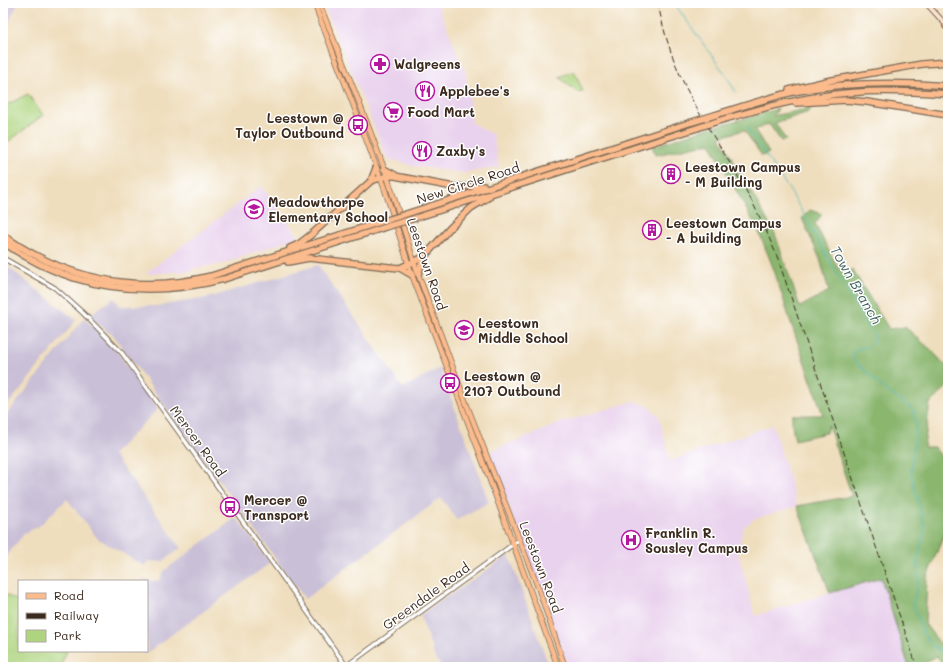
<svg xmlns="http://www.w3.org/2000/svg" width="951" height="670" font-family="Mali,sans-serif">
  <rect width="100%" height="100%" fill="#fff"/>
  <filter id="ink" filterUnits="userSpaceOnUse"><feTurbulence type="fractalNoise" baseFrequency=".025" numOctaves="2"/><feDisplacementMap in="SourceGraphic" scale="8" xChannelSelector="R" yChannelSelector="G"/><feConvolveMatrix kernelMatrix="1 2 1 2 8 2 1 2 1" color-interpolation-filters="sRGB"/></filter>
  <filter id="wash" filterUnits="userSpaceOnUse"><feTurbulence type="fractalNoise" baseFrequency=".012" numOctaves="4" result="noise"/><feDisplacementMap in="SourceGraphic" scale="16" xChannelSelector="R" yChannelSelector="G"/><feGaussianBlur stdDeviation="0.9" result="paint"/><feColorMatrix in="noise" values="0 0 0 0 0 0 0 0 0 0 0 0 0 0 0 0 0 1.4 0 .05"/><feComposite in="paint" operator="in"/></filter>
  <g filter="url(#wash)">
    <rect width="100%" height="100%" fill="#efdebd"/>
    <path fill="#e9d2ed" d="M 323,3 L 437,3 L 466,74 L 472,123 L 493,135 L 499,167 L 464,173 L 413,166 L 387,158 Z
      M 261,186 L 298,236 L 289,240 L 222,264 L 192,269 L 192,271 L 145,274 Z
      M 634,401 L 647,406 L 659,416 L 670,461 L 773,425 L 797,506 L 754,519 L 743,528 L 738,552 L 755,616 L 881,577 L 909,667 L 568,667 L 489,452 L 563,422 Z"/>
    <path fill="#c9bfd7" d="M 3,3 L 18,3 L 3,35 Z
      M 3,263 L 76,320 L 3,411 Z
      M 318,265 L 403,388 L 440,368 L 489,502 L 457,520 L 441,498 L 305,599 L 111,332 L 109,333 L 89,315 L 114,298 L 120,306 L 156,306 L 207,298 Z
      M 84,318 L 111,343 L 158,409 L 113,454 L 181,548 L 162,562 L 149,561 L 144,566 L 97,538 L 67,499 L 40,525 L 24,534 L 3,560 L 3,419 Z
      M 234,519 L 238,520 L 270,563 L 145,654 L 138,651 L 147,651 L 147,581 L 142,581 L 144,579 L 153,581 L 160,580 L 164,571 Z
      M 509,555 L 547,661 L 531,667 L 440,667 L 438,661 L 436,661 L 420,615 Z"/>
    <path fill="#aed47f" stroke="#747f4e" d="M 574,71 L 583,91 L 577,92 L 559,77 Z
      M 28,94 L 43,115 L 3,146 L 3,105 L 4,106 Z
      M 3,594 L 19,601 L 19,651 L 67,651 L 60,667 L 3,667 Z"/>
    <path fill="#8ab66e" stroke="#627046" d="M 811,108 L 809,112 L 775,123 L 786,140 L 781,141 L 769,124 L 755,130 L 769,153 L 762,156 L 744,130 L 720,137 L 775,234 L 800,307 L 829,291 L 820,259 L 802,218 L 810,210 L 822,214 L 815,224 L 837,266 L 845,274 L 852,269 L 889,329 L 905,327 L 930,349 L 948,368 L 948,386 L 930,403 L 924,447 L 934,447 L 948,465 L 948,525 L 927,577 L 925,624 L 948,654 L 948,667 L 944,667 L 937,656 L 924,663 L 925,667 L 909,667 L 881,578 L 830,593 L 797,506 L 852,496 L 828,425 L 826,433 L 795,440 L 792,426 L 792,415 L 823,415 L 790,320 L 774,270 L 759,232 L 710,143 L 656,155 L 652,147 L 705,129 L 778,109 L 773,116 Z"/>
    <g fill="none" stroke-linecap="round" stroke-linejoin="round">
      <path stroke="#45b5bb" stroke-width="1" d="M 674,3 L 727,77 L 736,92
        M 746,126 L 792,194 L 846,290 L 875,337 L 873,343 L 866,347 L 856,349 L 853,353 L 852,358 L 884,389 L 913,410 L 915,415 L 916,427 L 911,473 L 925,528 L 917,562 L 919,576 L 913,605 L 924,635 L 933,646 L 941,651 L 948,659"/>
    </g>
  </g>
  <g filter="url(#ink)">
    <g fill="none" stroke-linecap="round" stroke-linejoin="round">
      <g stroke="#7a6956" stroke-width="5.5">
        <path id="tertiary" d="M 3,258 L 55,288 L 83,313 L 122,353 L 347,667
          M 345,667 L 519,540"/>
      </g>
      <g stroke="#7a6956" stroke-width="6">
        <path id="secondary" d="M 926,3 L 948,27"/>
      </g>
      <g stroke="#7a6956" stroke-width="6">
        <path id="primary" d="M 314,3 L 353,104 L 385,190 L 412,275 L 488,475 L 558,667
          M 319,3 L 359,102 L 387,176 L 418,274 L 468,408 L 539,590 L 565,667"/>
      </g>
      <g stroke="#7a6956" stroke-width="8">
        <path id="motorway" d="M 946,26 L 948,28
          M 789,90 L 827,81 L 922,64 L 948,62
          M 796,103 L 846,100 L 867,102 L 948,115
          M 715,115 C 741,107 767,98 793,92 C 844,82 897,82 948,86
          M 718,121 C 753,111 787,101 822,96 C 864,89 906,91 948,94
          M 384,169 L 395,175
          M 371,181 L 387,176 L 395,176 L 454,187 L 484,186
          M 406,214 L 692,122
          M 409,220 L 697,128
          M 3,235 C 14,243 25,250 37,256 C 90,284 152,291 211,276 L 387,220
          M 3,242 C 70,290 145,299 224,279 L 389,226
          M 290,248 L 299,244 L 312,234 L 371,181 L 376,168
          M 288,262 L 309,258 L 389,267 L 400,268 L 412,275
          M 400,268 L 424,257
          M 418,274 L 424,257 L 450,228 L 471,208 L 489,197"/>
      </g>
      <use href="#tertiary" stroke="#fff" stroke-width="3.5"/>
      <use href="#secondary" stroke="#fde4d1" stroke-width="4"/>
      <use href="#primary" stroke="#fbbb8d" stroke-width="4.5"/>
      <use href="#motorway" stroke="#fbbb8d" stroke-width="5.5"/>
      <path stroke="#3b2a1e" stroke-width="1" stroke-dasharray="6 3" stroke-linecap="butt" d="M 658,3 C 665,42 680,80 700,114 C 714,138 730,162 744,187 C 757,210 768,234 778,259 L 917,667"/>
      <g stroke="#7a6956" stroke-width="8" stroke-linecap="butt">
        <path id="motorway-bridge" d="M 692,122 L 715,115
          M 697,128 L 718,121
          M 387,220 L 406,214
          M 389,226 L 409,220"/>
      </g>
      <use href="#motorway-bridge" stroke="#fbbb8d" stroke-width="5.5"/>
    </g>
  </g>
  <defs>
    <g id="pharmacy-ring" transform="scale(1)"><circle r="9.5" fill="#fff" stroke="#b5179e" stroke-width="1.5"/><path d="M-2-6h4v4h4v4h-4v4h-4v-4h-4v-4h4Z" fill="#b5179e"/></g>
    <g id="restaurant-ring" transform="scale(1)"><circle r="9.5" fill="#fff" stroke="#b5179e" stroke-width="1.5"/><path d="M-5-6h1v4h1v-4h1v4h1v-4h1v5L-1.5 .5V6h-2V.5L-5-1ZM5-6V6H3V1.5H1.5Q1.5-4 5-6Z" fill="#b5179e"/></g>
    <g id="supermarket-ring" transform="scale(1)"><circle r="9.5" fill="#fff" stroke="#b5179e" stroke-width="1.5"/><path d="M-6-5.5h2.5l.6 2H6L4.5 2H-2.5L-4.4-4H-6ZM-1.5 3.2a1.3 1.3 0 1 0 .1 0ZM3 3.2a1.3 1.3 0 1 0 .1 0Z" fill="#b5179e"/></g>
    <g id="bus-ring" transform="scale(1)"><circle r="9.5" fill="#fff" stroke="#b5179e" stroke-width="1.5"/><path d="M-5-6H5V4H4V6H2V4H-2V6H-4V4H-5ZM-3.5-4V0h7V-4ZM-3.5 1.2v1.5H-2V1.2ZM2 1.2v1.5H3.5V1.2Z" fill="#b5179e"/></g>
    <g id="building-ring" transform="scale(1)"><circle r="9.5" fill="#fff" stroke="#b5179e" stroke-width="1.5"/><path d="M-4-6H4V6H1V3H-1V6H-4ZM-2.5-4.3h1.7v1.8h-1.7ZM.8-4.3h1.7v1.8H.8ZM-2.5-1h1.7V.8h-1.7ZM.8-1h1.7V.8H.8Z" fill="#b5179e"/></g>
    <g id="school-ring" transform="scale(1)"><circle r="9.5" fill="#fff" stroke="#b5179e" stroke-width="1.5"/><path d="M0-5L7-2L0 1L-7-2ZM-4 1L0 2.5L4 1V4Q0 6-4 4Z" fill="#b5179e"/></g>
    <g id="hospital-ring" transform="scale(1)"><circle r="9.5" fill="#fff" stroke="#b5179e" stroke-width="1.5"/><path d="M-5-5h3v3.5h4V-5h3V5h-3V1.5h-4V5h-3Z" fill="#b5179e"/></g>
  </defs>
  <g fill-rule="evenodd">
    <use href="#pharmacy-ring" x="380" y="64"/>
    <use href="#restaurant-ring" x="425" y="91"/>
    <use href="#supermarket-ring" x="393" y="112"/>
    <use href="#bus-ring" x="358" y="125"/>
    <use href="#restaurant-ring" x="422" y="151"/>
    <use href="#building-ring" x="671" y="174"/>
    <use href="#school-ring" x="254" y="209"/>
    <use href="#building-ring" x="652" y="230"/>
    <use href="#school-ring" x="464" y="330"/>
    <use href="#bus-ring" x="450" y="383"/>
    <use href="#bus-ring" x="230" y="507"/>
    <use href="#hospital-ring" x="631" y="540"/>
  </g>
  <g text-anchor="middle" stroke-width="3" stroke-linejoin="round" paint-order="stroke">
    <g font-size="13" font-weight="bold" fill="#3b2a1e" stroke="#fff" text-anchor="start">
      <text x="394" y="69">Walgreens</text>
      <text x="439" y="96">Applebee's</text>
      <text x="407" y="117">Food Mart</text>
      <text x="344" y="123" text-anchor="end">Leestown @<tspan x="344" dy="15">Taylor Outbound</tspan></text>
      <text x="436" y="156">Zaxby's</text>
      <text x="685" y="172">Leestown Campus<tspan x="685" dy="15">- M Building</tspan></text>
      <text x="268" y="207">Meadowthorpe<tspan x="268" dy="15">Elementary School</tspan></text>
      <text x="666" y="228">Leestown Campus<tspan x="666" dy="15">- A building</tspan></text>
      <text x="478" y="328">Leestown<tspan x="478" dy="15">Middle School</tspan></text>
      <text x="464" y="381">Leestown @<tspan x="464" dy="15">2107 Outbound</tspan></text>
      <text x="244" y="505">Mercer @<tspan x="244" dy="15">Transport</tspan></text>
      <text x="645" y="538">Franklin R.<tspan x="645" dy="15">Sousley Campus</tspan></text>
    </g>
    <g font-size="13" fill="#3b2a1e" stroke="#fff">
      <text transform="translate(468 183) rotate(-18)" y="5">New Circle Road</text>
      <text transform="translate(427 264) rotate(71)" y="5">Leestown Road</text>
      <text transform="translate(198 441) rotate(54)" y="5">Mercer Road</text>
      <text transform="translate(541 567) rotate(69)" y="5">Leestown Road</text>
      <text transform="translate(426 596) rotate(-36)" y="5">Greendale Road</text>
    </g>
    <g font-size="14" font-style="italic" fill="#3f625d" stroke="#fff">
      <text transform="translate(856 285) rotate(60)" y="5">Town Branch</text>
    </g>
  </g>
  <rect width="951" height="670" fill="none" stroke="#fff" stroke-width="16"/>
  <rect x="18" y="580" width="130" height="72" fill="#ffffff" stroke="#b1aaa5"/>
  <rect x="26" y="593" width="20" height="6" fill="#fbbb8d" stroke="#b1aaa5"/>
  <text x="54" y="600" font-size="12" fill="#3b2a1e">Road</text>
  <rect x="26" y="613" width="20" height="6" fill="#3b2a1e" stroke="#b1aaa5"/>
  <text x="54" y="620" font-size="12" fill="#3b2a1e">Railway</text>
  <rect x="26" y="630" width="20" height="12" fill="#aed47f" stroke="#b1aaa5"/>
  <text x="54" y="640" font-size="12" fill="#3b2a1e">Park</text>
</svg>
